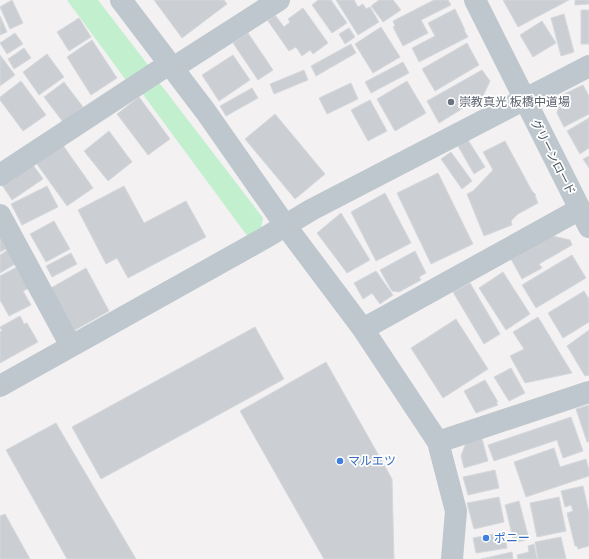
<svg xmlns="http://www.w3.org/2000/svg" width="589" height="559" font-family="Raleway,'Noto Sans JP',sans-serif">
  <rect width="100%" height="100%" fill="#f3f1f2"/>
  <path fill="#c2efce" d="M 67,0 L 98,0 L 148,65 L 128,83 Z
    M 158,81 L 263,218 L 261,228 L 248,237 L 142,93 Z"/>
  <path fill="#cbcfd3" stroke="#d5d8dc" d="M 12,0 L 23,23 L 10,29 L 0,7 Z
    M 154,0 L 224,0 L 227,4 L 182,38 Z
    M 318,0 L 331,0 L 347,23 L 332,33 L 312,5 Z
    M 336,0 L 354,0 L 358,7 L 363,4 L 366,9 L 370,7 L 379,22 L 358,35 Z
    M 379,0 L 393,0 L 401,10 L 383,22 L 371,6 Z
    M 434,0 L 448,0 L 451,5 L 421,20 L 428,33 L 403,46 L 393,27 L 395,26 L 393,21 Z
    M 503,0 L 569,0 L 518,27 Z
    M 575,0 L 589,0 L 589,4 L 575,5 Z
    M 303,8 L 328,43 L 313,54 L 310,50 L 302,56 L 296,47 L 289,51 L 268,21 L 275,15 L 284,27 L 290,22 L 288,19 Z
    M 455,9 L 465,30 L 464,30 L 468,37 L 419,62 L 412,48 L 435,36 L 428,23 Z
    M 581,10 L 589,10 L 589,44 L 581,44 Z
    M 564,14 L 574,52 L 561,56 L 551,18 Z
    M 0,16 L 7,32 L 0,35 Z
    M 79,18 L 91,37 L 69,51 L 57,32 Z
    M 542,21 L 556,43 L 533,57 L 520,35 Z
    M 381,27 L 400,57 L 373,73 L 355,44 Z
    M 349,28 L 355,37 L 345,44 L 339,34 Z
    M 15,33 L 23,44 L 7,54 L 0,43 Z
    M 248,33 L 273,70 L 258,80 L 233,43 Z
    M 92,40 L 117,78 L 91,95 L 67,57 Z
    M 467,43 L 479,65 L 435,91 L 422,69 Z
    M 351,44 L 356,53 L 316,76 L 311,66 Z
    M 24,48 L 31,58 L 14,69 L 8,59 Z
    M 47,54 L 64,77 L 39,95 L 23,72 Z
    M 0,55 L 15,75 L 0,86 Z
    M 233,55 L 250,80 L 219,101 L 202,75 Z
    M 403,62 L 409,73 L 371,93 L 365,82 Z
    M 304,70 L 308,80 L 274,94 L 270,84 Z
    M 482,70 L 490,81 L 483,96 L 439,123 L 427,101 Z
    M 21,81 L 46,115 L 23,131 L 0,100 L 0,97 Z
    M 407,81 L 426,113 L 395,131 L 377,99 Z
    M 64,82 L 83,107 L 63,122 L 44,97 Z
    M 351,83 L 358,99 L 327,114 L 319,98 Z
    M 583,85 L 589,96 L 589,114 L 564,127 L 557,113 L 562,95 Z
    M 252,88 L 258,98 L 226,116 L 220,106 Z
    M 139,97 L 170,139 L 148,155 L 117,114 Z
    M 370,100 L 387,131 L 368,141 L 351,110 Z
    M 275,114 L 325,174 L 295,199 L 245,139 Z
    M 589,118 L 589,148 L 580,154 L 567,131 Z
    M 109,131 L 132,162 L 108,181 L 84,151 Z
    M 468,140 L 485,167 L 474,174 L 458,146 Z
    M 60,141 L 93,188 L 67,206 L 34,160 Z
    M 505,141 L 532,191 L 536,195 L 535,196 L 538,203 L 518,214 L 511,221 L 512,225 L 484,236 L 467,194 L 473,191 L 493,170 L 483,152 Z
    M 451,152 L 472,181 L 462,189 L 441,159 Z
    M 589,156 L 589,168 L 583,159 Z
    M 31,162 L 43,179 L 12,200 L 0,182 Z
    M 438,173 L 473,244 L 431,264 L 397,193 Z
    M 47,186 L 58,207 L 22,225 L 11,204 Z
    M 124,186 L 144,223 L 186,201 L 206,237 L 128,278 L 117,258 L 106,264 L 78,210 Z
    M 385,193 L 411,243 L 376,261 L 351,212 Z
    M 341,213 L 370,260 L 347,273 L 317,233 Z
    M 54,221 L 70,249 L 46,262 L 30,234 Z
    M 553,236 L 570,240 L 572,245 L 539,264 L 542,268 L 522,279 L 511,259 Z
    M 0,237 L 6,249 L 0,252 Z
    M 8,250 L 15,264 L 0,273 L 0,255 Z
    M 415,251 L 426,273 L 419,277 L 421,280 L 399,292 L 392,291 L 380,270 Z
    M 71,253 L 77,264 L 52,277 L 46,266 Z
    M 572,255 L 586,278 L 536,308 L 522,285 Z
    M 17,267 L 29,288 L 23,291 L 31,305 L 9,316 L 0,300 L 0,276 Z
    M 86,268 L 109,311 L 75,330 L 51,288 Z
    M 376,271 L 393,295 L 380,304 L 372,293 L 363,299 L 354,283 Z
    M 503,272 L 530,314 L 506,330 L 479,288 Z
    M 470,283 L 500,334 L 484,344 L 453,292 Z
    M 584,291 L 589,299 L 589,322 L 563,338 L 548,313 Z
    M 20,316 L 24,324 L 27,323 L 38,342 L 0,363 L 0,332 L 2,331 L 0,327 Z
    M 538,317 L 572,373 L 525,383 L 510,356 L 524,349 L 513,332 Z
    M 456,319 L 488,369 L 443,398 L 411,348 Z
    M 255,327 L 284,379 L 101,479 L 72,427 Z
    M 589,330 L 589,375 L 585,376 L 567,346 Z
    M 326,362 L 392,479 L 394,559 L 324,559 L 240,411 Z
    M 511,368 L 525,393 L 509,401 L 494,377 Z
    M 485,380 L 498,402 L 496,402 L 498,405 L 476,413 L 464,391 Z
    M 589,405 L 589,442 L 587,442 L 576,409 Z
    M 571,417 L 583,451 L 563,458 L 557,440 L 494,461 L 488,445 Z
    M 56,423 L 136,559 L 67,559 L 6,450 Z
    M 482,439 L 488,461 L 464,468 L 461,456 L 466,443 Z
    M 554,448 L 560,467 L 586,459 L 589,470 L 589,476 L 526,497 L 514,462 Z
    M 495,470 L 499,488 L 468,495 L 463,477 Z
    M 583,486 L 589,513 L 589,546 L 578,549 L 577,546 L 575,546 L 567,513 L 573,511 L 571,505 L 565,507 L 561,491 Z
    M 499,497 L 504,522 L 474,529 L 467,503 Z
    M 559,497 L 566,531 L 537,537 L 530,503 Z
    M 519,501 L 529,539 L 514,543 L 505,505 Z
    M 5,514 L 30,559 L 0,559 L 0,516 Z
    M 505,532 L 507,548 L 476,553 L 473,538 Z
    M 561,537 L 566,559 L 538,559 L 535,542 Z
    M 534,544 L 537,559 L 518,559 L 517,555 L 529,552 L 528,546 Z
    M 512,552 L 513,559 L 481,559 Z"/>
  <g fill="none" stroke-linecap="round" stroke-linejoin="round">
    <path stroke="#bdc7cd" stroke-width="22" d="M 121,0 L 206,112 L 285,225 L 363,329 L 438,442 L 456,511 L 452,559
      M 475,0 L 589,227
      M 173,68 L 279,0
      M 0,175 L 169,64
      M 0,215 L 71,346
      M 363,329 L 580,209
      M 0,386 L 263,239 L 311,210 L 589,66
      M 438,442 L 589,392"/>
  </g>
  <circle fill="#6b7280" stroke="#fff" stroke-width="1.5" cx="451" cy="102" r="4"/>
  <g fill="#3f7fe0" stroke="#fff" stroke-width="1.5">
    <circle cx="340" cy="461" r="4"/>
    <circle cx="486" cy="538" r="4"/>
  </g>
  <g text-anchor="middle" stroke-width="3.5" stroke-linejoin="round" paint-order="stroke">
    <g font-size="12" fill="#5b616d" stroke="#fff" text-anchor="start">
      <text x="459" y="106">崇教真光 板橋中道場</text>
    </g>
    <g font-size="12" fill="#49575e" stroke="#fff">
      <text transform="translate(553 157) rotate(63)" y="4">グリーンロード</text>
    </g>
    <g font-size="12" fill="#366cbe" stroke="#fff" text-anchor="start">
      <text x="348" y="465">マルエツ</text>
      <text x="494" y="542">ポニー</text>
    </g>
  </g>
</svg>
